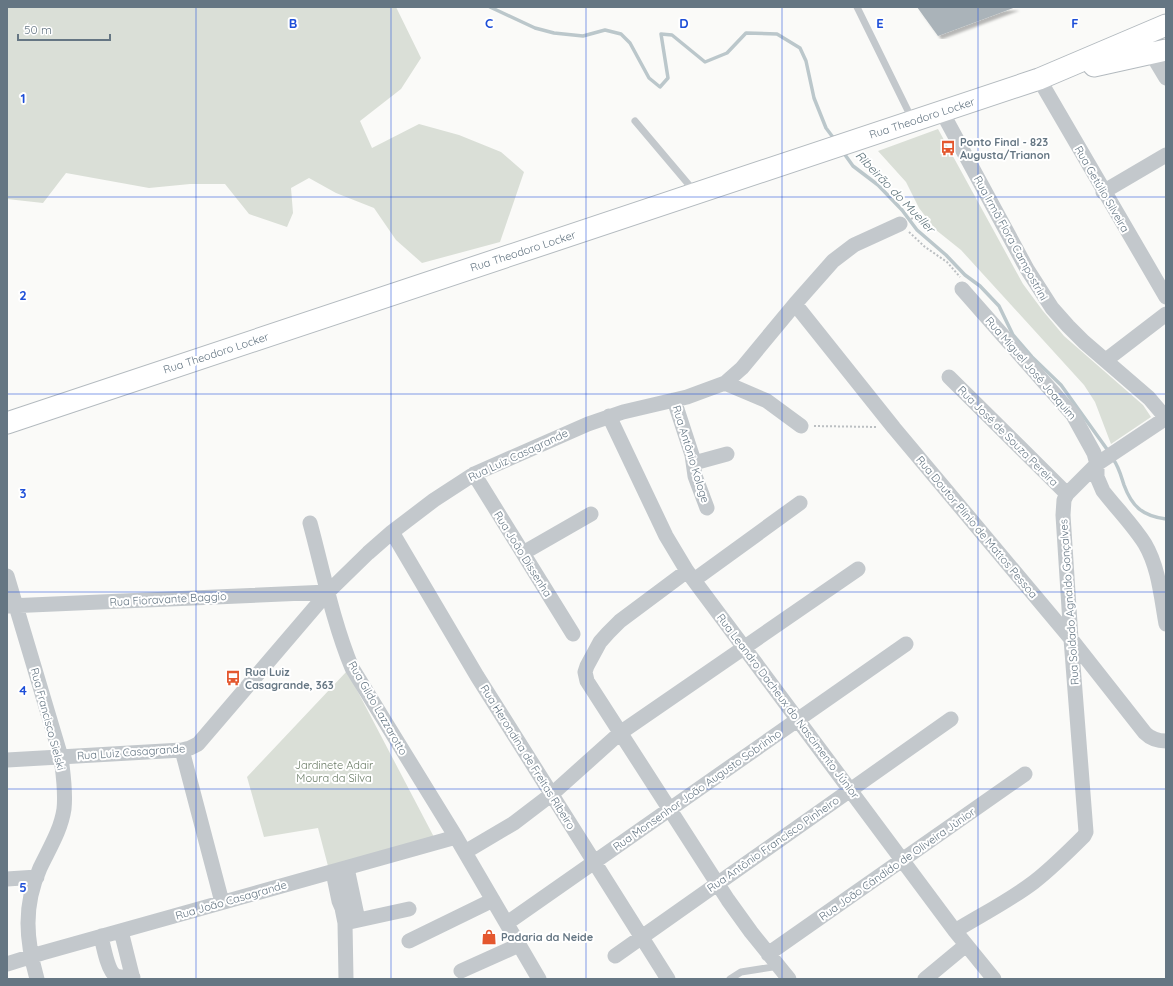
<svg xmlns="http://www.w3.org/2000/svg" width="1173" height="986" font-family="Quicksand,sans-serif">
  <defs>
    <filter id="shadow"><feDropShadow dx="3.5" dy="3.5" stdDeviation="1" flood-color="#0004"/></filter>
  </defs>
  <rect width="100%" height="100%" fill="#fafaf8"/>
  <path fill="#dadfd7" d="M 7,7 L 396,7 L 421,58 L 401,89 L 360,121 L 372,148 L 419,124 L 459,135 L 501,152 L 524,172 L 500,242 L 422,263 L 396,240 L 374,208 L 336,193 L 309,178 L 291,188 L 293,213 L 287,227 L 249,214 L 225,184 L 190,184 L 149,188 L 66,173 L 43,203 L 7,199 Z
    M 938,129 L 1023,284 L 1043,311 L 1064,336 L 1143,405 L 1151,417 L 1111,444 L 1095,402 L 1084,385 L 961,250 L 936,230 L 919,208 L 906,182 L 878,151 Z
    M 347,671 L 435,839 L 328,866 L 318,828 L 264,837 L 247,777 Z"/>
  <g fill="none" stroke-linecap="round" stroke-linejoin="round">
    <path stroke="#bbc7cb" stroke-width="3.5" d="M 490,7 L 535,28 L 554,33 L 583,36 L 605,30 L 621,34 L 630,43 L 649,78 L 660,87 L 668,78 L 661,34 L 672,35 L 705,62 L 727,53 L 746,33 L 777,34 L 800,48 L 806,61 L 814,98 L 826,128 L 835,140
      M 843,152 L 853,166 L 878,185 L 902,210 L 917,230 L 946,255 L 965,275 L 980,286 L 999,306 L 1013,335 L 1032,357 L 1061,385 L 1109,452
      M 1113,459 C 1119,467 1121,476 1124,485 C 1132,507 1143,516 1166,519"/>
  </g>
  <path fill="#aab3b9" filter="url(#shadow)" d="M 917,7 L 1016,7 L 938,36 Z"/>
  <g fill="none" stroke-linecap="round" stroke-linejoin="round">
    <g stroke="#b3babf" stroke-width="23">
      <path id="secondary" d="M 1094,66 L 1166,50
        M 7,423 L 1039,79 L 1166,25"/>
    </g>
    <path stroke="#bbbfc2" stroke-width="2" stroke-dasharray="2 2" stroke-linecap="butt" d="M 911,219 L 918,215
      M 909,232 L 925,247 L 947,262 L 960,277
      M 814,426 L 876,427"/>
    <path stroke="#c3c8cc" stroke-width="7" d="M 857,7 L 912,119
      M 635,121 L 695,192
      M 730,979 L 741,972 L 779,966"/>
    <path stroke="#c3c8cc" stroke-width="15" d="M 1151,53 L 1166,78
      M 1039,79 L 1166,297
      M 942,112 L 1027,269 L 1052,308 L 1068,326 L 1084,342 L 1149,398 L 1166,418
      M 1103,192 L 1166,155
      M 962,289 L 1073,415 L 1094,453 L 1097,464 L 1097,477 L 1103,491 C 1117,509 1133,525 1145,544 C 1159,568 1161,597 1166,624
      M 795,304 L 894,428 L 1071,639 L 1145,733 C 1151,739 1157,741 1166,741
      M 1106,360 L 1166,314
      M 949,377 L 1067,494
      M 725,383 L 767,401 L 801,426
      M 674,400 L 692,455 L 695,476 L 707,508
      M 609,416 L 666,536 L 687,571 L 955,931 L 994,979
      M 694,463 L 727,454
      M 474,474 L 573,634
      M 310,523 C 323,571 333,622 352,668 L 456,837 L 539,979
      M 392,532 L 477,676 L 668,979
      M 523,553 L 591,514
      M 687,571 L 620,621 L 608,633 L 600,642 L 587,666 L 585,672 L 587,681 L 728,900 L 751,932 L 789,979
      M 7,576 L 61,757 C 63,774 66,791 64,809 C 61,830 49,849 40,868 C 23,906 26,940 37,979
      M 694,580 L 800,503
      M 8,606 L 328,592
      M 182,750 L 222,902
      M 7,760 L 182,750 L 190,748 L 198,744 L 328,592 L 368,553 L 392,532 L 434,500 L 474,474 L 588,424 L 623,412 L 687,397 L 725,383 L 742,368 L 795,304 L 833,261 L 854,245 L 900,224
      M 465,852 L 514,823 L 552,794 L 620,733 L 858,569
      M 347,868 L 358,920
      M 333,872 L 339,901 L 342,908 L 345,923 L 346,979
      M 7,879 L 37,877
      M 345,923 L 409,909
      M 507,923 L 906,644
      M 121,931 L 133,979
      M 955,931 C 981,915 1009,901 1034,882 C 1052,868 1068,852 1084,836 L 1086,832 L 1071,639 L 1063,515 L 1064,500 L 1067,494 L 1097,464 L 1166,418
      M 101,936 C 103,945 108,972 116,976 C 121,978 127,977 133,977
      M 409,941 L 493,900
      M 768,954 L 1025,774
      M 615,956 L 951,719
      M 7,964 L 42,953 L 456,837
      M 461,971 L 519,945
      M 925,979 L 966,945"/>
    <use href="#secondary" stroke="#fff" stroke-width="21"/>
  </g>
  <path fill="none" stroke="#1d4ed8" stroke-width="1" stroke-opacity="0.55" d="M 196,7 L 196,979M 391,7 L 391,979M 586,7 L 586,979M 782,7 L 782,979M 978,7 L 978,979M 7,197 L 1166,197M 7,394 L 1166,394M 7,592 L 1166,592M 7,789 L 1166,789"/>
  <defs>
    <g id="bus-bare" transform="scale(1.2)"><path d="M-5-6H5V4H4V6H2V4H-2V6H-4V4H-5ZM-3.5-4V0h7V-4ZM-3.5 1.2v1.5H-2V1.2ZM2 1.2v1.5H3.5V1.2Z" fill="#e4572e" stroke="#fff" stroke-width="2.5" paint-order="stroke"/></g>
    <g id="shop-bare" transform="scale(1.2)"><path d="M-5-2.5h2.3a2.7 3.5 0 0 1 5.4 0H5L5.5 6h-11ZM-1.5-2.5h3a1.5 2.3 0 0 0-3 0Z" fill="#e4572e" stroke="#fff" stroke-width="2.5" paint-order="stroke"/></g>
  </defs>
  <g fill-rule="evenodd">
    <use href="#bus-bare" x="948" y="148"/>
    <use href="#bus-bare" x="233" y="678"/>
    <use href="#shop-bare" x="489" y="937"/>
  </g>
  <g text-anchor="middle" stroke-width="4" stroke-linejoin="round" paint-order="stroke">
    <g font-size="11" fill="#657683" stroke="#fff">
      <text transform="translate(922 118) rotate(-18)" y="4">Rua Theodoro Locker</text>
      <text transform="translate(1102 189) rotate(60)" y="4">Rua Getúlio Silveira</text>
      <text transform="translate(1011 238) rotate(61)" y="4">Rua Irmã Flora Campostrini</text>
      <text transform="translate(523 251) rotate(-18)" y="4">Rua Theodoro Locker</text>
      <text transform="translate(216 353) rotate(-18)" y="4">Rua Theodoro Locker</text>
      <text transform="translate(1031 368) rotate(49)" y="4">Rua Miguel José Joaquim</text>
      <text transform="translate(1008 436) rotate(45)" y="4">Rua José de Souza Pereira</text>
      <text transform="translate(691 454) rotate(73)" y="4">Rua Antônio Kologe</text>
      <text transform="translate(518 455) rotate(-25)" y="4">Rua Luiz Casagrande</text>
      <text transform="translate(977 527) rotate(50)" y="4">Rua Doutor Plínio de Mattos Pessoa</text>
      <text transform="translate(523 554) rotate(58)" y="4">Rua João Dissenha</text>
      <text transform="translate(168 599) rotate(-3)" y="4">Rua Fioravante Baggio</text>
      <text transform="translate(1069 602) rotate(-94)" y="4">Rua Soldado Agnaldo Gonçalves</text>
      <text transform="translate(788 706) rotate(53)" y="4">Rua Leandro Dacheux do Nascimento Júnior</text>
      <text transform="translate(378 708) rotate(60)" y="4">Rua Gildo Lazzarotto</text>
      <text transform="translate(48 719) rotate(75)" y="4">Rua Francisco Sielski</text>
      <text transform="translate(131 752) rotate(-4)" y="4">Rua Luiz Casagrande</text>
      <text transform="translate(528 757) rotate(58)" y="4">Rua Herondina de Freitas Ribeiro</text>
      <text transform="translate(697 790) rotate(-35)" y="4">Rua Monsenhor João Augusto Sobrinho</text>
      <text transform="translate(773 844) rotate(-35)" y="4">Rua Antônio Francisco Pinheiro</text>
      <text transform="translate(897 864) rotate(-35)" y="4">Rua João Cândido de Oliveira Júnior</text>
      <text transform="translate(231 900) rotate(-16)" y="4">Rua João Casagrande</text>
    </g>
    <g font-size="11" font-weight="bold" fill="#657683" stroke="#fff" text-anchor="start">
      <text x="960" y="146">Ponto Final - 823<tspan x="960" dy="13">Augusta/Trianon</tspan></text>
      <text x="245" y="676">Rua Luiz<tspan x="245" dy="13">Casagrande, 363</tspan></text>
      <text x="501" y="941">Padaria da Neide</text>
    </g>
    <g font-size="11" fill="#687a64" stroke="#fff">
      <text x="334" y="769">Jardinete Adair<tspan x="334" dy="13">Moura da Silva</tspan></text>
    </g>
    <g font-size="12" font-style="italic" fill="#60757c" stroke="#fff">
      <text transform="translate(895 192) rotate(46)" y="4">Ribeirão do Mueller</text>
    </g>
  </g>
  <g font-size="13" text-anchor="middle" font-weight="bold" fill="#1d4ed8" stroke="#fff" stroke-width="4" stroke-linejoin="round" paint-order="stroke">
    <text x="293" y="28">B</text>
    <text x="489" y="28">C</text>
    <text x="684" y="28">D</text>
    <text x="880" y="28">E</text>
    <text x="1075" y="28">F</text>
    <text x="23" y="103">1</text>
    <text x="23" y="300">2</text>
    <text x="23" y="498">3</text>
    <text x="23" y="695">4</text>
    <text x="23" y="892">5</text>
  </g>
  <rect width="1173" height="986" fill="none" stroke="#657683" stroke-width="16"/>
  <path d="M18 34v6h92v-6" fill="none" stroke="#657683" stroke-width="2"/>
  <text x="24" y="34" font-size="12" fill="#657683" stroke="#ffffff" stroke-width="3" paint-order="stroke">50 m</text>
</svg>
